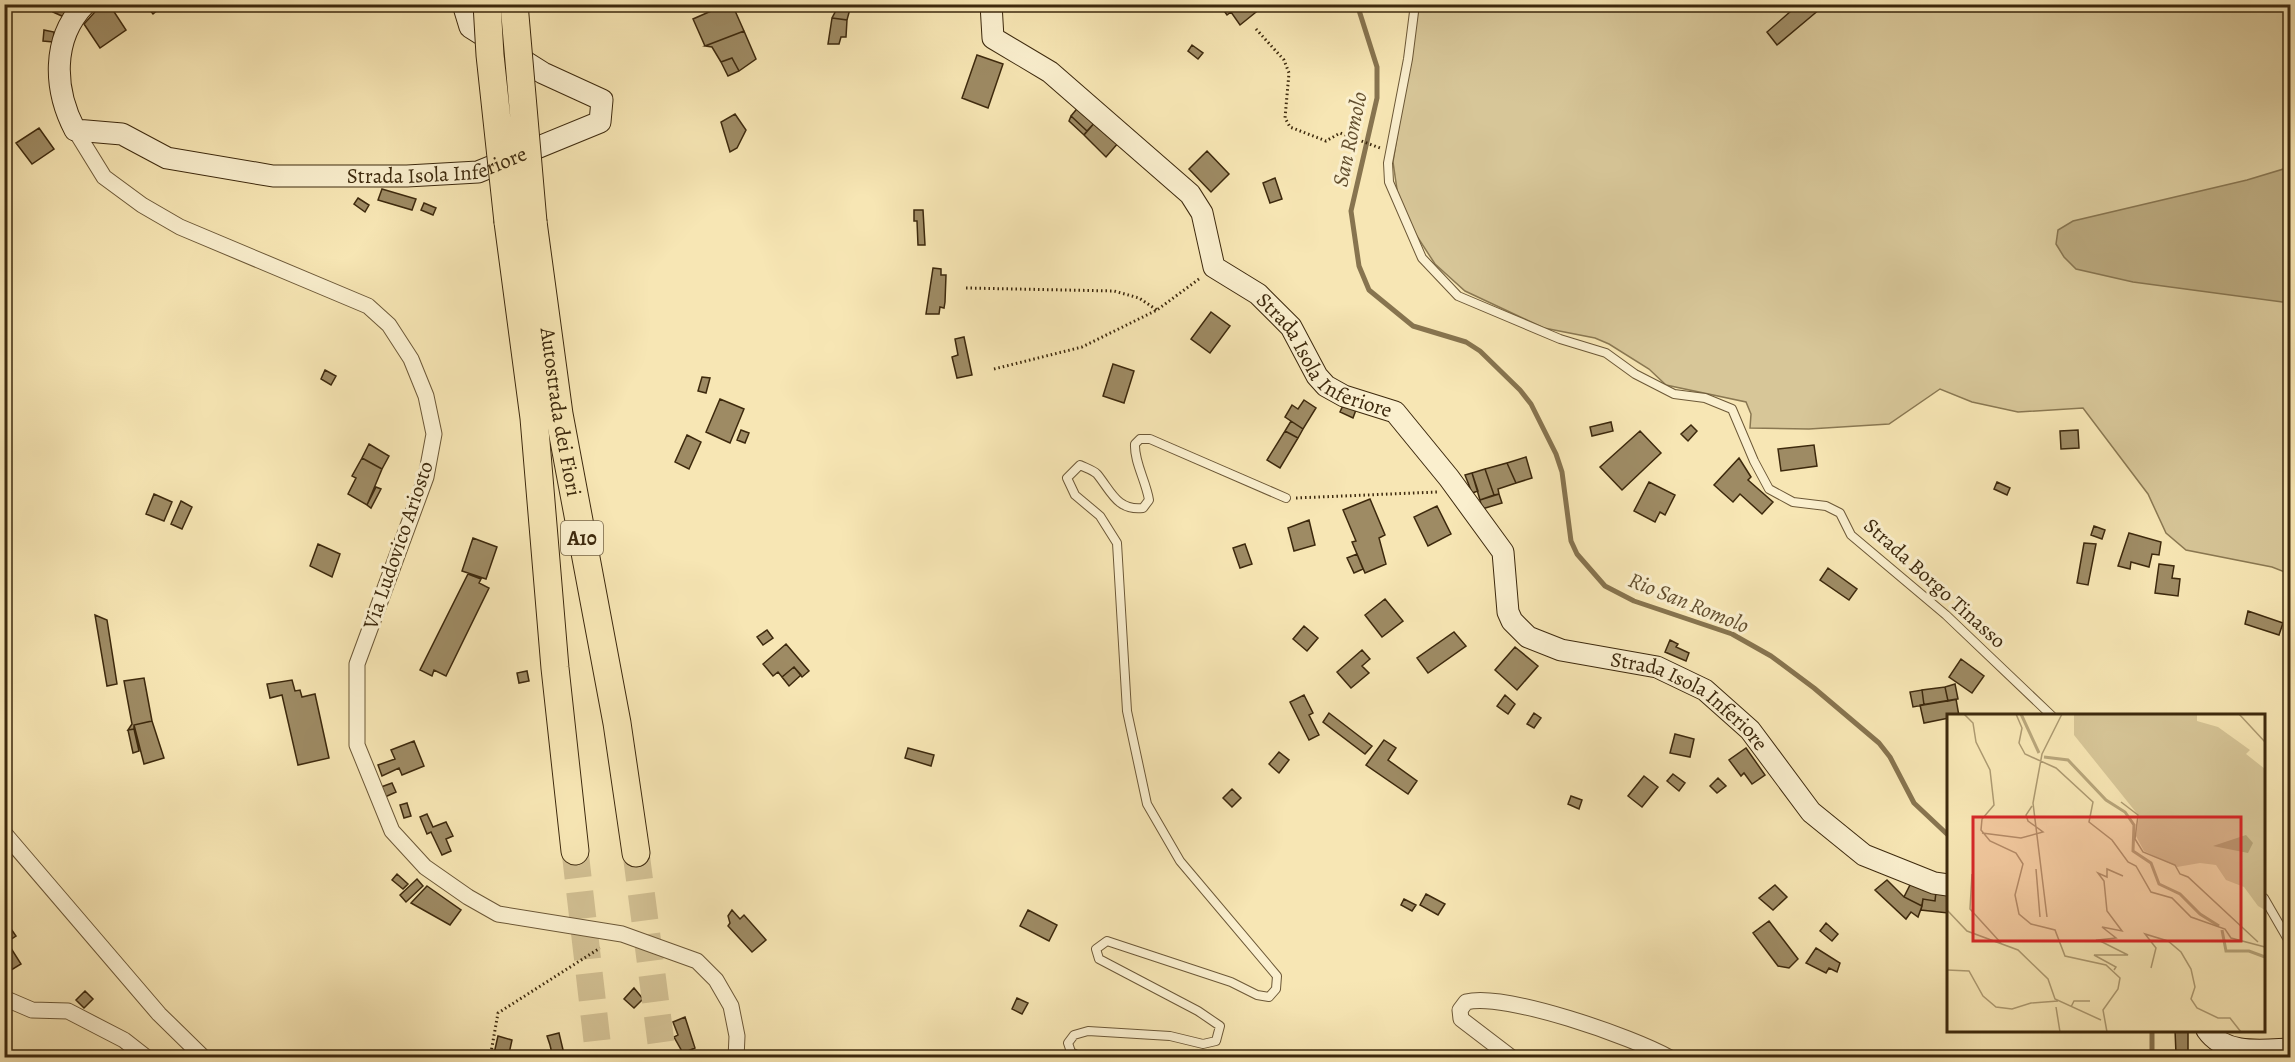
<svg xmlns="http://www.w3.org/2000/svg" width="2295" height="1062" font-family="Alegreya,serif">
  <rect width="100%" height="100%" fill="#f7e6b4"/>
  <filter id="stains"><feTurbulence type="fractalNoise" baseFrequency=".00333" numOctaves="4"/><feColorMatrix values="0 0 0 0 .2 0 0 0 0 .09 0 0 0 0 .02 0 0 0 .5 -.17"/></filter>
  <radialGradient id="worn" r=".72"><stop offset=".6" stop-color="#630" stop-opacity="0"/><stop offset="1" stop-color="#630" stop-opacity=".3"/></radialGradient>
  <path fill="#d7c698" stroke="#8a7852" stroke-width="1.5" d="M 1418,5 L 2290,5 L 2290,574 L 2272,567 L 2186,550 L 2166,533 L 2148,494 L 2083,408 L 2018,412 L 1972,402 L 1940,389 L 1889,424 L 1809,429 L 1750,428 L 1751,414 L 1746,402 L 1666,385 L 1649,369 L 1609,344 L 1595,338 L 1544,328 L 1465,291 L 1435,264 L 1400,210 L 1393,162 Z"/>
  <path fill="#b8a67b" stroke="#87744f" stroke-width="1.5" d="M 2290,167 L 2290,303 L 2133,282 L 2076,269 L 2064,257 L 2056,244 L 2058,230 L 2073,221 L 2247,180 Z"/>
  <g fill="none" stroke-linecap="round" stroke-linejoin="round">
    <path stroke="#87744f" stroke-width="5" d="M 1357,4 L 1377,67 L 1377,98 L 1351,211 L 1359,266 L 1369,290 L 1413,326 L 1466,342 L 1480,351 L 1520,390 L 1531,404 L 1556,454 L 1562,472 L 1571,541 L 1577,554 L 1605,586 L 1634,601 L 1732,634 L 1771,656 L 1814,688 L 1879,743 L 1890,757 L 1914,803 L 1948,835
      M 2152,1030 L 2152,1058"/>
  </g>
  <path fill="#9e8b64" stroke="#3d290d" stroke-width="1.5" d="M 56,4 L 72,4 L 64,17 L 53,12 Z
    M 102,4 L 109,4 L 126,30 L 100,48 L 84,24 Z
    M 145,4 L 165,4 L 153,14 Z
    M 727,4 L 732,4 L 744,31 L 705,46 L 693,19 Z
    M 1219,4 L 1266,4 L 1240,25 L 1231,12 L 1227,15 Z
    M 1799,4 L 1816,4 L 1820,9 L 1777,45 L 1767,32 Z
    M 839,5 L 850,9 L 847,20 L 832,18 Z
    M 832,18 L 847,20 L 846,37 L 841,37 L 839,44 L 828,44 Z
    M 44,30 L 54,32 L 53,42 L 43,41 Z
    M 744,31 L 756,59 L 739,71 L 732,58 L 721,62 L 712,47 L 705,46 Z
    M 1192,45 L 1203,53 L 1198,59 L 1188,51 Z
    M 977,55 L 1003,64 L 988,108 L 962,98 Z
    M 732,58 L 739,71 L 728,76 L 721,62 Z
    M 1080,105 L 1097,120 L 1087,131 L 1071,116 Z
    M 735,114 L 746,130 L 737,148 L 730,152 L 721,122 Z
    M 1071,116 L 1087,131 L 1084,135 L 1069,121 Z
    M 1097,120 L 1119,142 L 1106,157 L 1084,135 Z
    M 39,128 L 54,149 L 32,164 L 16,143 Z
    M 1207,151 L 1229,174 L 1211,192 L 1189,169 Z
    M 1275,178 L 1282,199 L 1270,203 L 1263,183 Z
    M 382,189 L 416,199 L 412,210 L 378,200 Z
    M 358,198 L 369,205 L 365,212 L 354,204 Z
    M 424,203 L 436,208 L 433,215 L 421,210 Z
    M 914,210 L 923,210 L 925,245 L 918,245 L 917,221 L 914,221 Z
    M 933,268 L 941,269 L 941,275 L 946,275 L 945,302 L 944,308 L 940,307 L 939,314 L 926,314 Z
    M 1211,312 L 1230,326 L 1210,353 L 1191,339 Z
    M 964,337 L 972,375 L 957,378 L 952,357 L 958,355 L 955,339 Z
    M 1113,364 L 1134,371 L 1124,403 L 1103,396 Z
    M 325,370 L 336,376 L 331,385 L 321,379 Z
    M 702,377 L 710,378 L 706,393 L 698,391 Z
    M 720,399 L 744,409 L 730,443 L 706,432 Z
    M 1304,400 L 1316,408 L 1303,429 L 1285,417 L 1292,405 L 1298,409 Z
    M 1345,401 L 1357,407 L 1353,418 L 1340,412 Z
    M 1291,421 L 1303,429 L 1298,438 L 1285,431 Z
    M 1611,422 L 1613,431 L 1592,436 L 1590,427 Z
    M 1691,425 L 1697,431 L 1688,441 L 1681,434 Z
    M 741,430 L 749,433 L 745,443 L 737,440 Z
    M 2078,430 L 2079,448 L 2061,449 L 2060,431 Z
    M 1285,431 L 1298,438 L 1280,468 L 1267,460 Z
    M 1640,431 L 1661,453 L 1622,490 L 1600,467 Z
    M 687,435 L 701,442 L 689,469 L 675,462 Z
    M 369,444 L 389,456 L 382,469 L 362,458 Z
    M 1814,445 L 1817,466 L 1781,471 L 1778,449 Z
    M 1526,457 L 1532,478 L 1516,483 L 1507,463 Z
    M 362,458 L 382,469 L 367,505 L 348,494 L 356,478 L 352,476 Z
    M 1739,458 L 1751,477 L 1748,480 L 1773,502 L 1762,514 L 1740,494 L 1733,502 L 1714,485 Z
    M 1507,463 L 1516,483 L 1498,489 L 1499,494 L 1494,495 L 1485,469 Z
    M 1485,469 L 1494,495 L 1480,500 L 1472,473 Z
    M 1472,473 L 1478,491 L 1472,493 L 1465,475 Z
    M 1649,482 L 1675,495 L 1665,515 L 1660,512 L 1655,522 L 1634,511 Z
    M 1997,482 L 2010,488 L 2007,495 L 1994,489 Z
    M 376,487 L 381,489 L 371,508 L 367,505 Z
    M 154,494 L 172,502 L 164,521 L 146,514 Z
    M 1499,494 L 1502,503 L 1482,509 L 1480,500 Z
    M 1370,499 L 1385,535 L 1379,538 L 1386,564 L 1365,573 L 1352,542 L 1356,541 L 1343,510 Z
    M 181,501 L 192,507 L 182,529 L 171,524 Z
    M 1437,506 L 1451,534 L 1428,546 L 1414,517 Z
    M 1309,520 L 1315,545 L 1294,551 L 1288,528 Z
    M 2094,526 L 2105,530 L 2102,539 L 2091,535 Z
    M 2129,533 L 2161,542 L 2159,555 L 2152,554 L 2149,567 L 2131,562 L 2130,569 L 2118,566 Z
    M 473,538 L 497,547 L 486,579 L 462,571 Z
    M 2084,543 L 2096,544 L 2088,585 L 2077,583 Z
    M 318,544 L 340,554 L 332,577 L 310,566 Z
    M 1245,544 L 1252,564 L 1240,568 L 1233,548 Z
    M 1357,554 L 1363,569 L 1354,573 L 1347,558 Z
    M 2159,564 L 2174,566 L 2172,578 L 2180,579 L 2178,596 L 2155,593 Z
    M 1828,568 L 1857,589 L 1849,600 L 1820,580 Z
    M 468,574 L 481,579 L 479,583 L 489,588 L 446,676 L 434,670 L 432,676 L 420,670 Z
    M 1385,599 L 1403,621 L 1382,637 L 1365,615 Z
    M 2248,611 L 2283,623 L 2279,635 L 2245,624 Z
    M 95,615 L 107,620 L 117,684 L 107,686 Z
    M 1304,626 L 1318,638 L 1307,651 L 1293,639 Z
    M 767,630 L 773,638 L 763,645 L 757,637 Z
    M 1454,632 L 1466,646 L 1428,673 L 1417,658 Z
    M 1670,640 L 1678,644 L 1676,647 L 1689,653 L 1686,661 L 1665,652 Z
    M 786,644 L 809,671 L 802,677 L 794,667 L 782,677 L 778,672 L 773,676 L 763,664 Z
    M 1515,647 L 1538,666 L 1517,690 L 1495,670 Z
    M 1362,650 L 1370,659 L 1362,666 L 1369,673 L 1351,688 L 1337,672 Z
    M 1961,659 L 1984,676 L 1972,693 L 1949,677 Z
    M 794,667 L 801,675 L 789,686 L 782,677 Z
    M 527,671 L 529,681 L 519,683 L 517,673 Z
    M 144,678 L 152,721 L 134,725 L 134,729 L 128,730 L 132,724 L 124,681 Z
    M 292,680 L 295,691 L 300,690 L 302,697 L 315,694 L 329,758 L 298,765 L 282,695 L 270,698 L 267,684 Z
    M 1955,684 L 1958,699 L 1948,701 L 1945,687 Z
    M 1945,687 L 1948,701 L 1924,705 L 1922,690 Z
    M 1922,690 L 1924,705 L 1913,707 L 1910,692 Z
    M 1304,695 L 1313,713 L 1309,715 L 1319,735 L 1309,740 L 1290,702 Z
    M 1505,695 L 1515,704 L 1508,714 L 1497,706 Z
    M 1956,699 L 1959,716 L 1924,723 L 1920,705 Z
    M 1329,713 L 1372,746 L 1365,754 L 1323,722 Z
    M 1534,713 L 1541,718 L 1534,728 L 1527,724 Z
    M 152,721 L 164,758 L 144,764 L 134,725 Z
    M 134,729 L 139,751 L 133,753 L 128,730 Z
    M 1675,734 L 1694,739 L 1690,757 L 1670,753 Z
    M 1384,740 L 1396,748 L 1388,760 L 1417,781 L 1408,794 L 1366,765 Z
    M 414,741 L 424,766 L 402,775 L 399,768 L 382,776 L 378,765 L 395,759 L 391,750 Z
    M 908,748 L 934,755 L 931,766 L 905,758 Z
    M 1746,748 L 1765,775 L 1752,784 L 1744,773 L 1741,776 L 1729,760 Z
    M 1279,752 L 1289,760 L 1279,773 L 1269,764 Z
    M 1673,774 L 1685,783 L 1679,791 L 1667,781 Z
    M 1644,776 L 1658,787 L 1642,807 L 1628,796 Z
    M 1718,778 L 1726,786 L 1717,793 L 1710,786 Z
    M 392,783 L 396,792 L 385,797 L 381,787 Z
    M 1232,789 L 1241,798 L 1232,807 L 1223,798 Z
    M 1571,796 L 1582,800 L 1579,809 L 1568,804 Z
    M 407,803 L 411,816 L 404,818 L 400,805 Z
    M 427,814 L 433,827 L 446,822 L 453,836 L 446,839 L 451,851 L 442,855 L 431,832 L 427,834 L 420,817 Z
    M 397,874 L 408,884 L 403,889 L 392,880 Z
    M 417,879 L 423,886 L 406,902 L 400,895 Z
    M 1887,880 L 1904,897 L 1922,906 L 1918,917 L 1911,912 L 1906,919 L 1875,890 Z
    M 1912,881 L 1936,892 L 1935,901 L 1923,899 L 1922,906 L 1904,897 Z
    M 1775,885 L 1787,897 L 1773,910 L 1759,898 Z
    M 427,886 L 461,910 L 450,925 L 411,903 Z
    M 1936,892 L 1948,894 L 1948,913 L 1921,910 L 1923,899 L 1935,901 Z
    M 1426,894 L 1445,904 L 1438,915 L 1420,905 Z
    M 1404,899 L 1416,905 L 1412,911 L 1401,905 Z
    M 732,910 L 740,919 L 744,915 L 766,940 L 752,952 L 728,926 L 730,923 L 728,916 Z
    M 1028,910 L 1057,925 L 1049,941 L 1020,926 Z
    M 1769,921 L 1798,959 L 1789,968 L 1778,966 L 1753,933 Z
    M 1826,923 L 1838,934 L 1832,941 L 1820,931 Z
    M 9,926 L 16,936 L 7,942 L 21,964 L 8,972 L 4,966 L 4,929 Z
    M 1816,948 L 1840,963 L 1837,972 L 1829,968 L 1826,973 L 1806,963 Z
    M 634,988 L 643,999 L 634,1008 L 624,999 Z
    M 85,991 L 93,999 L 84,1008 L 76,1000 Z
    M 1017,998 L 1028,1003 L 1022,1014 L 1012,1009 Z
    M 685,1017 L 695,1048 L 683,1053 L 674,1037 L 678,1035 L 673,1022 Z
    M 2175,1030 L 2188,1030 L 2188,1053 L 2176,1054 Z
    M 559,1033 L 565,1058 L 553,1058 L 550,1045 L 547,1036 Z
    M 498,1036 L 512,1040 L 508,1058 L 493,1058 Z"/>
  <g fill="none" stroke-linecap="round" stroke-linejoin="round">
    <path stroke="#d2c093" stroke-width="27" stroke-dasharray="27 14" stroke-linecap="butt" d="M 575,851 L 599,1058
      M 636,853 L 663,1058"/>
    <g stroke="#6c5837" stroke-width="10">
      <path id="lane" d="M 1413,4 L 1414,12 L 1408,59 L 1388,163 L 1389,182 L 1422,258 L 1458,296 L 1560,339 L 1606,353 L 1635,374 L 1674,394 L 1705,398 L 1732,409 L 1754,461 L 1769,489 L 1793,502 L 1826,506 L 1840,513 L 1851,535 L 1946,615 L 2052,716
        M 2264,898 L 2290,943
        M 1082,1058 L 1071,1052 L 1068,1043 L 1074,1035 L 1088,1031 L 1170,1036 L 1203,1044 L 1216,1041 L 1220,1026 L 1198,1011 L 1099,959 L 1096,949 L 1107,941 L 1231,982 L 1257,995 L 1269,997 L 1276,989 L 1277,976 L 1180,861 L 1147,804 L 1127,711 L 1117,543 L 1100,516 L 1075,495 L 1067,478 L 1080,465 C 1086,468 1093,470 1097,474 C 1111,491 1117,511 1143,508 L 1149,500 C 1146,481 1134,462 1135,444 L 1140,439 L 1150,439 L 1286,498"/>
    </g>
    <g stroke="#6c5837" stroke-width="17">
      <path id="street" d="M 75,130 L 104,177 L 142,205 L 180,227 L 368,306 L 389,325 L 411,359 L 426,396 L 434,434 L 426,477 L 357,664 L 357,745 L 392,831 L 425,867 L 468,897 L 498,914 L 622,934 L 697,961 L 716,980 L 731,1006 L 737,1036 L 736,1058
        M 4,833 L 159,1014 L 204,1058
        M 4,998 L 32,1010 L 68,1011 L 124,1040 L 147,1058
        M 1512,1058 L 1461,1019 L 1460,1010 L 1466,1002 C 1505,992 1633,1037 1670,1058"/>
    </g>
    <g stroke="#3d290d" stroke-width="23">
      <g id="secondary">
        <path id="s1" d="M 85,4 C 51,39 54,90 75,130 L 122,134 L 167,158 L 273,176 L 407,176 L 478,172 L 600,122 L 602,100 L 543,73 L 470,27 L 463,4"/>
        <path id="s2" d="M 991,4 L 993,38 L 1050,72 L 1190,194 L 1202,213 L 1214,267 L 1258,294 L 1291,327 L 1317,376 L 1326,386 L 1344,396 L 1395,412 L 1449,478 L 1503,552 L 1508,612 L 1512,621 L 1528,637 L 1561,650 L 1657,667 L 1705,690 L 1750,730 L 1811,812 L 1864,855 L 1934,883 L 1948,885"/>
        <path d="M 2207,1030 C 2225,1056 2263,1050 2290,1049"/>
      </g>
    </g>
    <g stroke="#3d290d" stroke-width="29">
      <g id="highway">
        <path d="M 508,222 L 534,418 L 555,668 L 575,851"/>
        <path id="s3" d="M 533,222 L 559,414 L 617,723 L 636,853"/>
      </g>
    </g>
    <path stroke="#3d290d" stroke-width="3" stroke-dasharray="1.5 3" stroke-linecap="butt" d="M 1256,29 L 1284,60 L 1289,73 L 1285,118 L 1290,127 L 1326,141 L 1340,133 L 1380,148
      M 966,288 L 1114,291 L 1139,298 L 1157,310
      M 994,369 L 1082,347 L 1157,310 L 1199,279
      M 1296,498 L 1437,492
      M 490,1058 L 498,1013 L 600,948"/>
    <use href="#lane" stroke="#faefce" stroke-width="8"/>
    <use href="#street" stroke="#faefce" stroke-width="15"/>
    <use href="#secondary" stroke="#faefce" stroke-width="21"/>
    <use href="#highway" stroke="#f7e6b4" stroke-width="27"/>
    <g stroke="#3d290d" stroke-width="29" stroke-linecap="butt">
      <path id="highway-bridge" d="M 487,4 L 490,55 L 508,222
        M 514,4 L 533,222"/>
    </g>
    <use href="#highway-bridge" stroke="#f7e6b4" stroke-width="27"/>
  </g>
  <g text-anchor="middle" stroke-width="6" stroke-linejoin="round" paint-order="stroke">
    <rect fill="#faefce" stroke="#766447" stroke-width="1.5" x="561" y="521" width="42" height="34" rx="4.5"/>
    <g font-size="20" font-weight="bold" fill="#3d290d">
      <text x="582" y="545">A10</text>
    </g>
    <g font-size="21" fill="#3d290d" stroke="#faefce">
      <text dy="7" stroke="none"><textPath href="#s1" startOffset="506">Strada Isola Inferiore</textPath></text>
      <text dy="7" stroke="none"><textPath href="#s2" startOffset="510">Strada Isola Inferiore</textPath></text>
      <text dy="7" stroke="none"><textPath href="#s3" startOffset="192">Autostrada dei Fiori</textPath></text>
      <text transform="translate(398 545) rotate(-71)" y="7">Via Ludovico Ariosto</text>
      <text transform="translate(1935 583) rotate(42)" y="7">Strada Borgo Tinasso</text>
      <text dy="7" stroke="none"><textPath href="#s2" startOffset="1052">Strada Isola Inferiore</textPath></text>
    </g>
    <g font-size="22" font-style="italic" fill="#624e2e" stroke="#faefce">
      <text transform="translate(1349 139) rotate(-78)" y="8">San Romolo</text>
      <text transform="translate(1689 602) rotate(22)" y="8">Rio San Romolo</text>
    </g>
  </g>
  <g transform="translate(1947 714)">
    <rect width="318" height="318" fill="#f7e6b4"/>
    <path d="M 127,0 L 250,0 L 250,7 L 271,13 L 303,36 L 299,40 L 318,55 L 318,196 L 311,192 L 297,173 L 279,166 L 269,151 L 253,149 L 230,153 L 197,137 L 189,122 L 192,102 L 127,21 Z" fill="#d7c698"/>
    <path d="M 299,121 L 306,129 L 301,139 L 266,132 Z" fill="#b8a67b"/>
    <path fill="none" stroke="#b8a67b" stroke-width="3" d="M 74,0 L 92,39M 97,43 L 121,46 L 159,86 L 178,98 L 187,111 L 186,137 L 204,149 L 212,170 L 233,180 L 253,200 L 272,212M 275,216 L 279,237 L 302,237 L 318,243"/>
    <path fill="none" stroke="#ad9a71" stroke-width="1.5" d="M 17,0 L 26,9 L 29,28 L 43,56 L 47,91 L 35,105 L 34,116 L 43,127 L 69,139 L 76,150 L 68,181 L 72,200 L 84,210 L 108,216 L 118,242 L 159,251 L 173,264 L 171,275 L 156,296 L 160,318M 69,0 L 75,14 L 72,29 L 78,40 L 109,54 L 146,88 L 142,108 L 165,126 L 181,148 L 189,152 L 204,178 L 225,184 L 244,203 L 278,215 L 284,224 L 318,233M 292,0 L 318,28M 174,88 L 191,101 L 188,125 L 196,138 L 228,151 L 233,160 L 241,163 L 311,228M 35,119 L 74,124 L 96,118 L 81,107 L 79,101 L 85,92M 89,155 L 93,203M 25,160 L 23,195 L 54,229M 0,196 L 20,217 L 71,236 L 101,265 L 108,285 L 154,306M 100,203 L 86,89 L 95,40 L 115,0M 204,254 L 209,234 L 198,220 L 221,227 L 234,238 L 244,255 L 248,273 L 244,285 L 250,294 L 271,304 L 283,304 L 294,318M 0,256 L 22,257 L 36,282 L 49,293 L 65,295 L 84,289 L 111,287M 167,256 L 169,253 L 147,241 L 181,241 L 151,226 L 169,224 L 155,213 L 175,217 L 160,197 L 157,167 L 151,159 L 160,163 L 160,155 L 176,162M 109,293 L 113,318M 124,293 L 127,287 L 143,287"/>
    <path fill="#d62828" fill-opacity="0.15" stroke="#d62828" stroke-width="3" d="M 26,103 L 294,103 L 294,227 L 26,227 Z"/>
    <rect width="318" height="318" fill="none" stroke="#3d290d" stroke-width="3"/>
  </g>
  <rect width="2295" height="1062" fill="none" stroke="#f7e6b4" stroke-width="24"/>
  <rect x="6" y="6" width="2283" height="1050" fill="none" stroke="#3d290d" stroke-width="3"/>
  <rect x="12" y="12" width="2271" height="1038" fill="none" stroke="#3d290d" stroke-width="1.5"/>
  <rect width="100%" height="100%" filter="url(#stains)"/>
  <rect width="100%" height="100%" fill="url(#worn)"/>
</svg>
